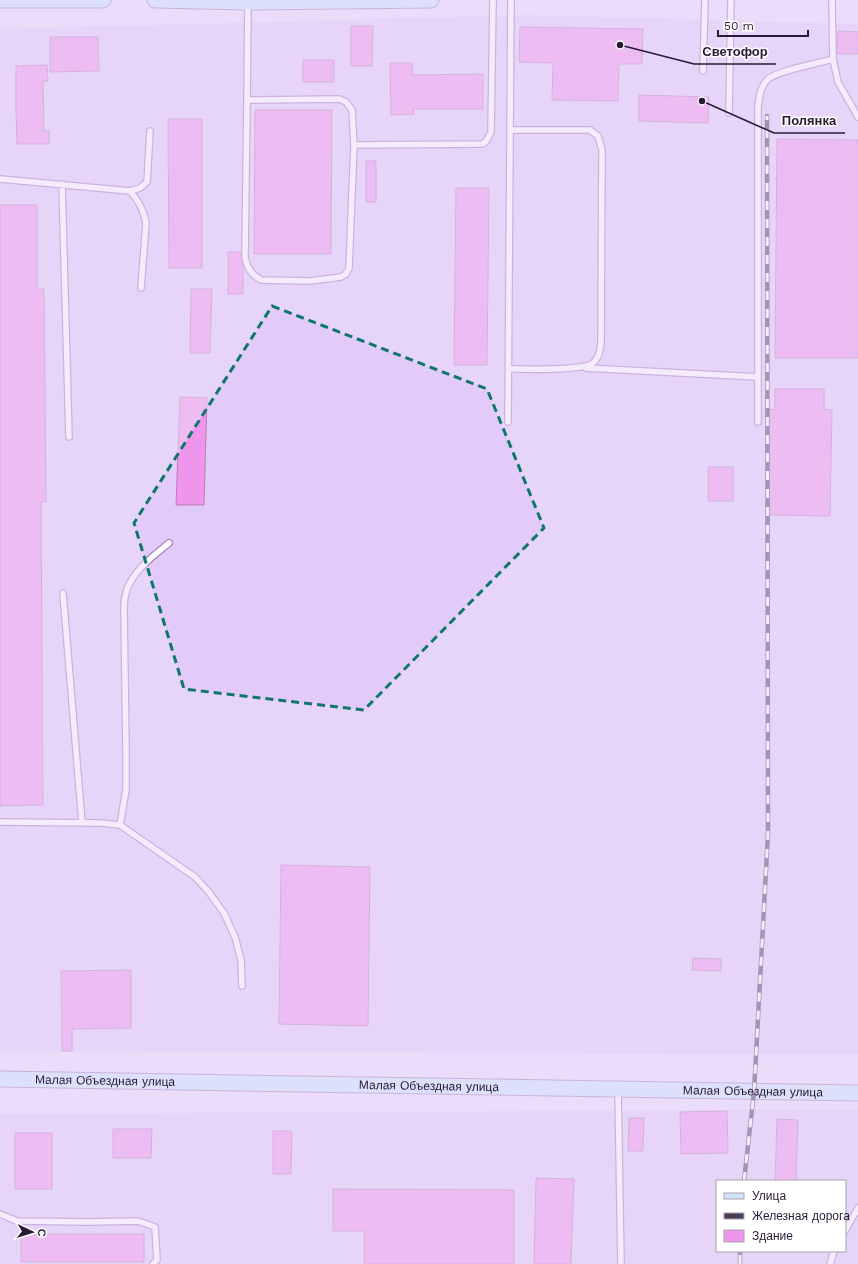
<svg xmlns="http://www.w3.org/2000/svg" width="858" height="1264" font-family="'Work Sans',sans-serif">
  <rect width="100%" height="100%" fill="#ebdcf9"/>
  <path fill="#e3cbf9" fill-rule="evenodd" d="M 528,15 L 858,24 L 858,1054 L 0,1051 L 0,29 Z
    M 858,1109 L 858,1264 L 0,1264 L 0,1114 ZM 717,1181 L 845,1181 L 845,1251 L 717,1251 Z"/>
  <path fill="#ef95ec" stroke="#b87fb6" d="M 351,26 L 373,26 L 372,66 L 351,66 Z
    M 520,27 L 643,29 L 642,64 L 619,64 L 618,101 L 552,100 L 553,63 L 519,62 Z
    M 838,31 L 858,32 L 858,54 L 837,54 Z
    M 50,37 L 98,37 L 99,71 L 50,72 Z
    M 303,60 L 334,60 L 334,82 L 303,82 Z
    M 390,63 L 412,63 L 413,75 L 483,74 L 483,109 L 413,109 L 414,114 L 391,115 Z
    M 47,65 L 48,81 L 43,81 L 44,131 L 49,131 L 49,144 L 17,144 L 16,111 L 16,66 Z
    M 639,95 L 709,97 L 708,123 L 639,121 Z
    M 255,110 L 332,110 L 331,254 L 254,254 Z
    M 168,119 L 202,119 L 202,268 L 169,268 Z
    M 777,139 L 858,140 L 858,358 L 775,358 Z
    M 366,161 L 376,161 L 376,202 L 366,202 Z
    M 456,188 L 489,188 L 487,365 L 454,365 Z
    M 0,205 L 37,205 L 37,289 L 44,289 L 46,502 L 41,502 L 43,805 L 0,806 Z
    M 228,252 L 241,252 L 243,266 L 243,294 L 228,294 Z
    M 191,289 L 212,289 L 210,353 L 190,353 Z
    M 775,389 L 824,389 L 824,409 L 832,410 L 830,516 L 767,515 L 769,409 L 775,410 Z
    M 180,397 L 207,398 L 204,505 L 176,505 Z
    M 708,467 L 733,467 L 733,501 L 708,501 Z
    M 281,865 L 370,867 L 368,1026 L 279,1024 Z
    M 693,958 L 721,959 L 721,971 L 692,970 Z
    M 131,970 L 131,1028 L 72,1029 L 72,1051 L 62,1051 L 61,971 Z
    M 727,1111 L 728,1153 L 681,1154 L 680,1112 Z
    M 629,1118 L 644,1118 L 643,1151 L 628,1151 Z
    M 777,1119 L 798,1120 L 796,1181 L 775,1181 Z
    M 113,1129 L 152,1129 L 151,1158 L 113,1158 Z
    M 273,1131 L 292,1131 L 291,1174 L 273,1174 Z
    M 15,1133 L 52,1133 L 52,1189 L 15,1189 Z
    M 536,1178 L 574,1179 L 571,1264 L 534,1264 Z
    M 333,1189 L 514,1190 L 514,1264 L 364,1264 L 364,1231 L 333,1231 Z
    M 21,1234 L 144,1234 L 144,1262 L 21,1262 Z"/>
  <g fill="none" stroke-linecap="round" stroke-linejoin="round">
    <g stroke="#a481c3" stroke-width="8">
      <path id="lane" d="M 832,0 L 833,59 L 838,82 L 858,117
        M 703,71 L 705,0
        M 339,99 L 346,102 L 352,110 L 354,145 L 349,268 L 346,274 L 341,277 L 310,281 L 261,280 C 251,274 247,268 245,257 L 247,100 Z
        M 247,100 L 248,2
        M 729,113 L 731,0
        M 354,145 L 483,144 L 487,140 L 491,132 L 493,0
        M 0,179 L 130,191 L 140,188 L 147,182 L 150,131
        M 62,184 L 69,437
        M 130,191 C 139,201 144,210 146,223 L 141,288
        M 586,368 L 758,377
        M 509,369 C 524,369 584,371 593,363 C 599,358 600,350 601,343 L 602,150 L 598,136 L 590,130 L 510,130
        M 508,422 L 511,0
        M 758,422 L 758,108 C 759,98 760,87 768,79 C 777,71 819,63 833,59
        M 63,593 L 82,823
        M 0,822 L 101,823 L 120,825 L 195,877 L 208,891 L 224,913 L 235,937 L 241,960 L 242,986
        M 120,825 L 126,790 L 126,751 L 124,608 C 124,602 125,595 127,589 C 135,569 153,556 169,543
        M 618,1090 L 621,1264
        M 0,1214 L 17,1221 L 88,1222 L 138,1221 L 155,1227 L 157,1260 L 153,1264
        M 845,1231 L 858,1208
        M 830,1264 L 834,1251"/>
    </g>
    <g stroke="#a481c3" stroke-width="17">
      <g id="secondary">
        <path d="M 0,0 L 103,0"/>
        <path d="M 155,0 L 248,2 L 431,0"/>
        <path id="s1" d="M 0,1079 L 858,1093"/>
      </g>
    </g>
    <use href="#lane" stroke="#fff" stroke-width="5.5"/>
    <use href="#secondary" stroke="#cde4fa" stroke-width="15"/>
    <g stroke="#4d3f59" stroke-width="4.5">
      <path id="rail" d="M 744,1181 L 754,1092 L 768,833 L 767,116
        M 740,1264 L 740,1251"/>
    </g>
    <use href="#rail" stroke="#fff" stroke-width="3" stroke-dasharray="9" stroke-linecap="butt"/>
  </g>
  <path d="M0 0H858V1264H0ZM 272,306 L 487,389 L 544,528 L 364,710 L 184,689 L 134,523 Z" fill="#ebdcf9" fill-opacity=".55" fill-rule="evenodd"/>
  <path fill="none" stroke="#0f766e" stroke-width="3" stroke-dasharray="8 5" stroke-linejoin="round" d="M 272,306 L 487,389 L 544,528 L 364,710 L 184,689 L 134,523 Z"/>
  <g text-anchor="middle" stroke-width="3" stroke-linejoin="round" paint-order="stroke">
    <g font-size="12" fill="#281a33" stroke="#fff">
      <text dy="4" stroke="none"><textPath href="#s1" startOffset="105">Малая Объездная улица</textPath></text>
      <text dy="4" stroke="none"><textPath href="#s1" startOffset="429">Малая Объездная улица</textPath></text>
      <text dy="4" stroke="none"><textPath href="#s1" startOffset="753">Малая Объездная улица</textPath></text>
    </g>
  </g>
  <path fill="none" stroke="#281a33" stroke-width="1.5" d="M620 45L694 64H776M702 101L774 133H845"/>
  <g fill="#281a33" stroke="#fff" stroke-width="1.5">
    <circle cx="620" cy="45" r="4"/>
    <circle cx="702" cy="101" r="4"/>
  </g>
  <g font-size="13" text-anchor="middle" font-weight="bold" fill="#281a33" stroke="#fff" stroke-width="3" stroke-linejoin="round" paint-order="stroke">
    <text x="735" y="56">Светофор</text>
    <text x="809" y="125">Полянка</text>
  </g>
  <rect x="716" y="1180" width="130" height="72" fill="#ffffff" stroke="#a9a3ad"/>
  <rect x="724" y="1193" width="20" height="6" fill="#cde4fa" stroke="#a9a3ad"/>
  <text x="752" y="1200" font-size="12" fill="#281a33">Улица</text>
  <rect x="724" y="1213" width="20" height="6" fill="#4d3f59" stroke="#a9a3ad"/>
  <text x="752" y="1220" font-size="12" fill="#281a33">Железная дорога</text>
  <rect x="724" y="1230" width="20" height="12" fill="#ef95ec" stroke="#a9a3ad"/>
  <text x="752" y="1240" font-size="12" fill="#281a33">Здание</text>
  <g transform="translate(32 1232) rotate(94)" stroke="#ffffff" stroke-width="3" paint-order="stroke">
  <path d="M0-3L7 15L0 10L-7 15Z" fill="#281a33"/>
  <text y="-6" font-size="11" font-weight="bold" text-anchor="middle" fill="#281a33">С</text>
  </g>
  <path d="M718 30v6h90v-6" fill="none" stroke="#281a33" stroke-width="2"/>
  <text x="724" y="30" font-size="12" fill="#281a33" stroke="#ffffff" stroke-width="3" paint-order="stroke">50 m</text>
</svg>
